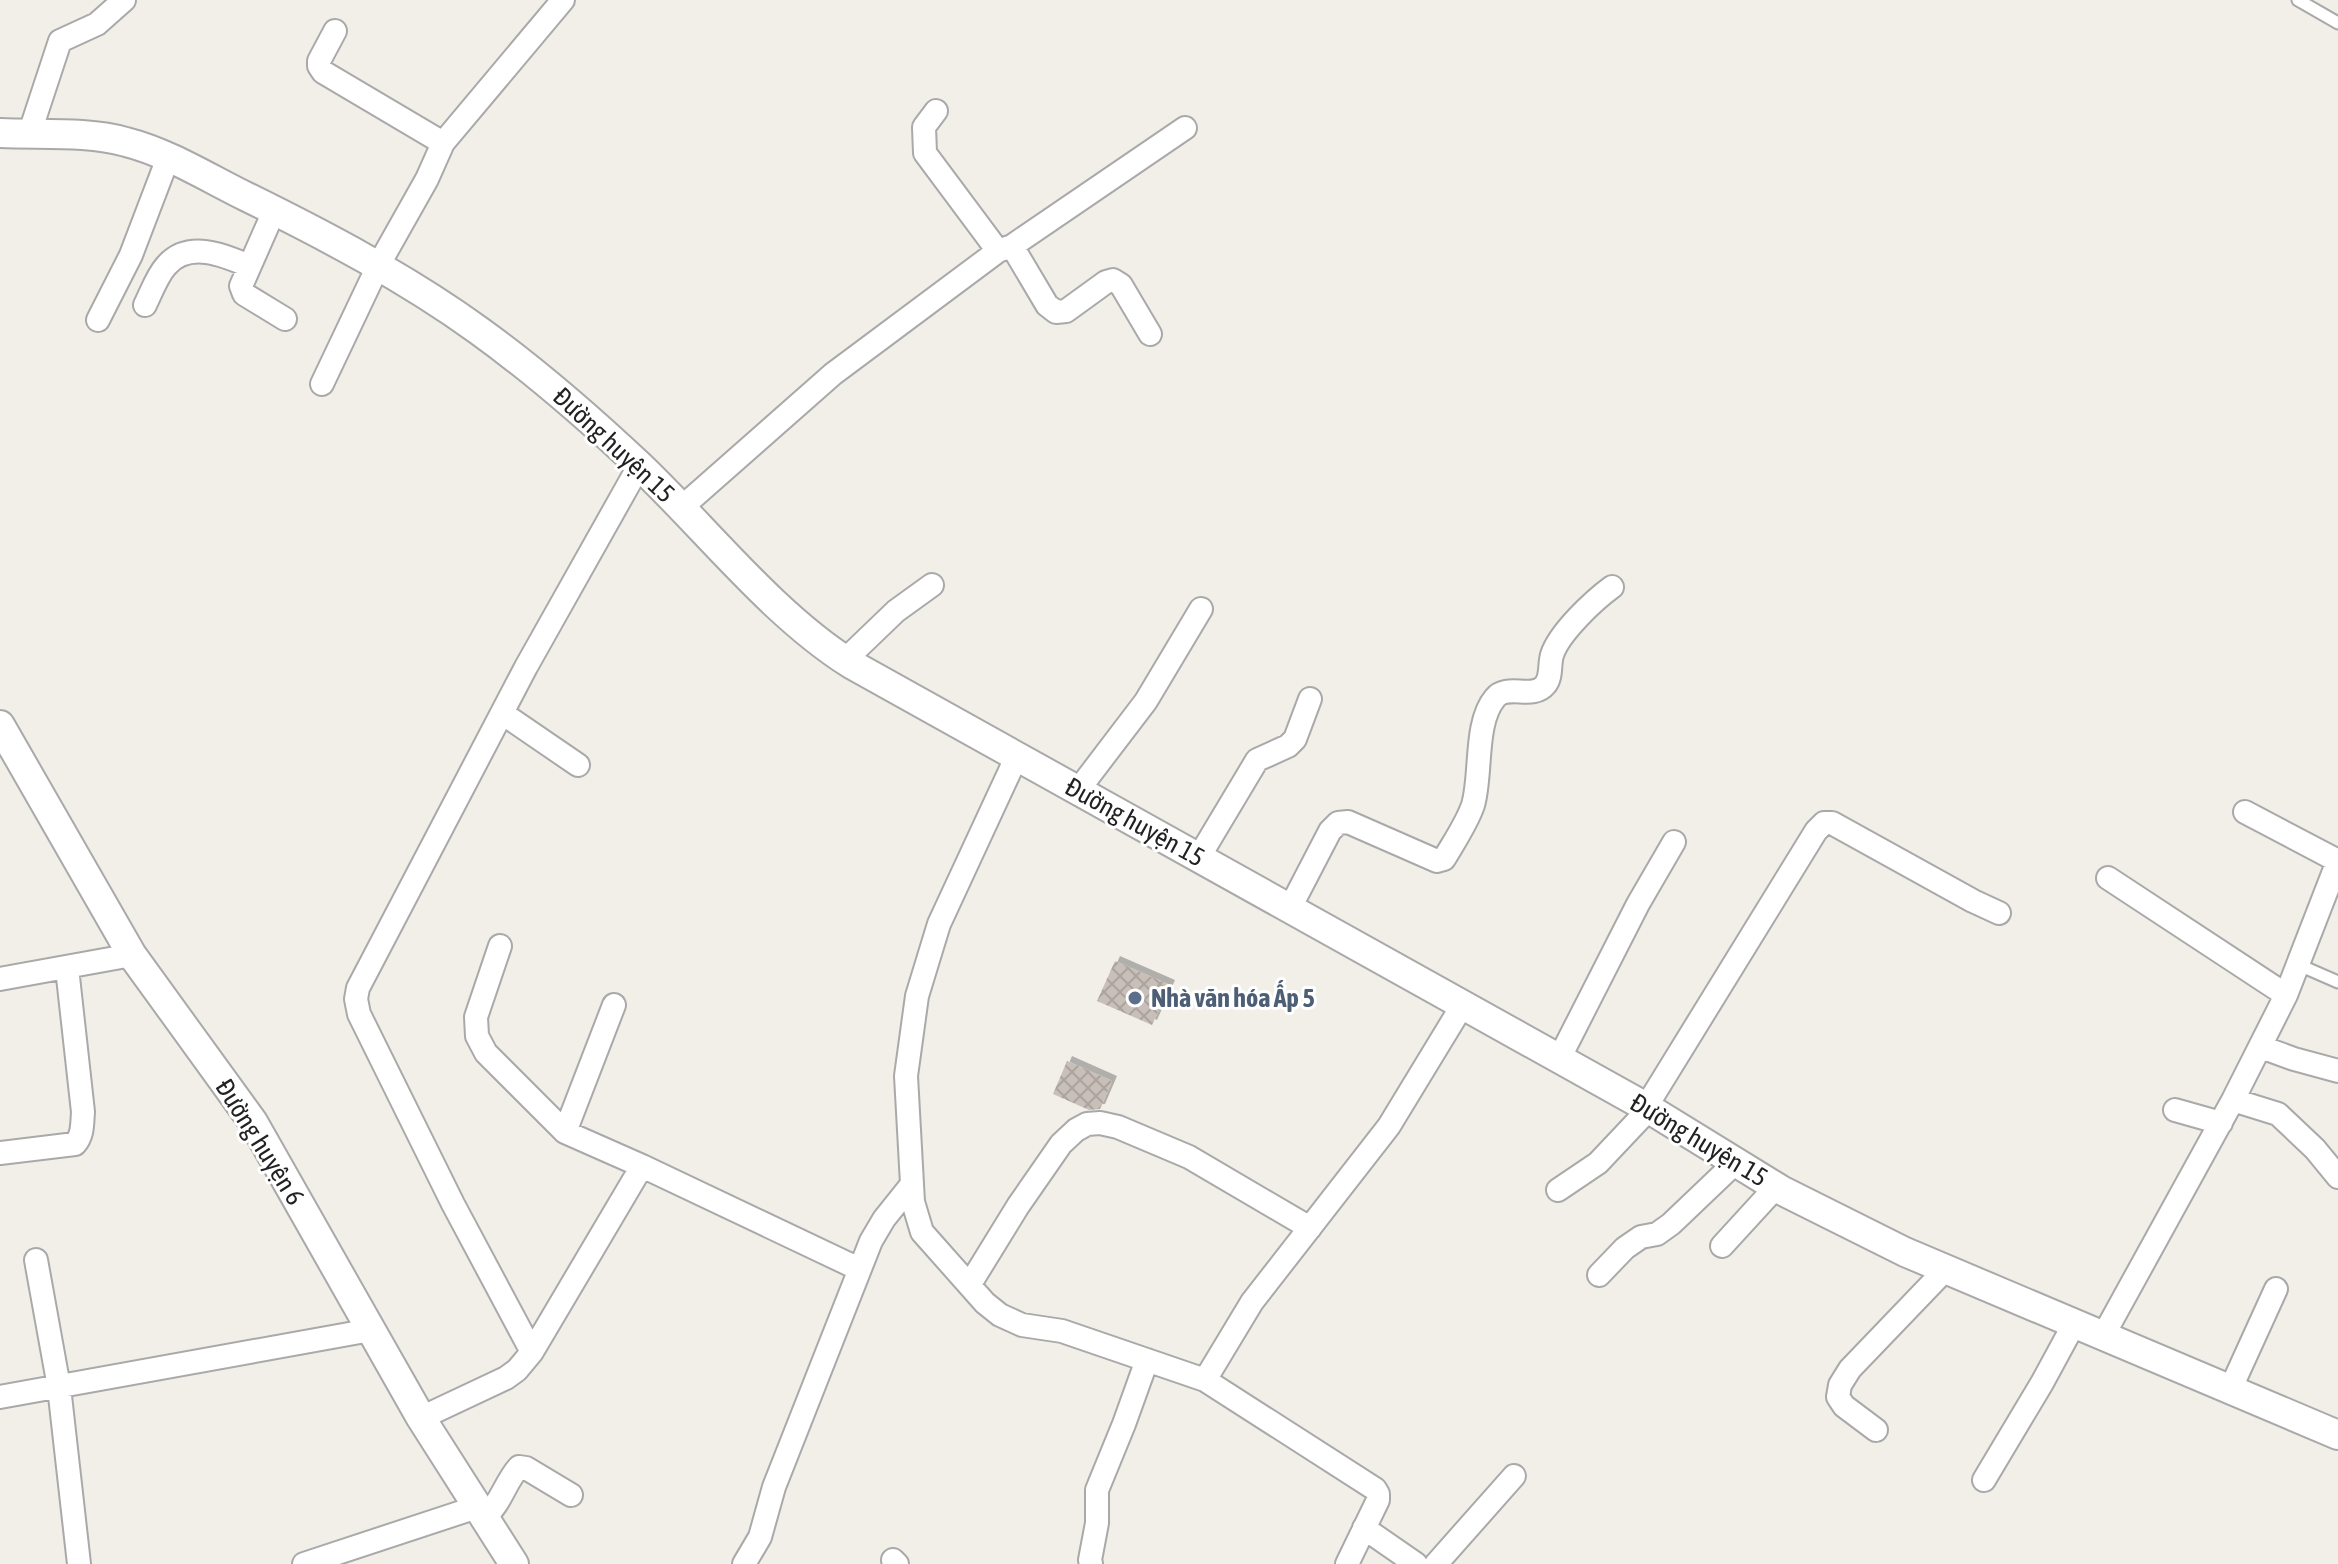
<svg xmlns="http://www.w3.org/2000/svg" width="2338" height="1564" font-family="'Asap Condensed',sans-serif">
  <defs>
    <pattern id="building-cross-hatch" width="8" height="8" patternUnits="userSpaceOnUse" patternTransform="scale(2)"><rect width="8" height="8" fill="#c7bfb8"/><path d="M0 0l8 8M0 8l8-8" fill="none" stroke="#aba49e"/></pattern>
    <filter id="shadow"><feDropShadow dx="5" dy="-5" stdDeviation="0" flood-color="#0004"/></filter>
  </defs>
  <rect width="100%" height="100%" fill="#f2efe9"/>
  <path fill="url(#building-cross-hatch)" filter="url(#shadow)" d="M 1115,961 L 1170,985 L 1152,1025 L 1097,1001 Z
    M 1067,1061 L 1112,1081 L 1100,1109 L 1089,1110 L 1053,1094 Z"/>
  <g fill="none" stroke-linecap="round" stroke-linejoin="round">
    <g stroke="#a9a9a9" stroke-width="15">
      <path id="service" d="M 2298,0 L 2338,23
        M 2299,965 L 2338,982"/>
    </g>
    <g stroke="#a9a9a9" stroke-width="26">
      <path id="minor" d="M 936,111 L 924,127 L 925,153 L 998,251
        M 29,135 L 60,41 L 97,24 L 124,0
        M 443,143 L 563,0
        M 274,211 L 241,286 L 244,294 L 285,319
        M 1012,246 L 1047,305 L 1056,312 L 1066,311 L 1106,282 L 1113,280 L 1121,285 L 1150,334
        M 145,305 C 151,293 157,276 166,266 C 188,240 224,255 249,266
        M 98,320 L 131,255 L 168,158
        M 322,384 L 378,266 L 427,179 L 443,143 L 323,72 L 319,66 L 319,61 L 335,31
        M 681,508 L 833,374 L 998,251 L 1012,246 L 1185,128
        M 845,660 L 896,611 L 932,585
        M 502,713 L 578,765
        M 1016,758 L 939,924 L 917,996 L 906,1076 L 913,1202 L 922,1232 L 985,1303 L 1000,1315 L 1022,1325 L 1062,1331 L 1205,1380
        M 1079,789 L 1146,701 L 1201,609
        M 1199,857 L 1257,760 L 1288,746 L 1295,739 L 1310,699
        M 2108,878 L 2286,995
        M 1290,908 L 1330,831 L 1338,823 L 1348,822 L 1437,861 L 1444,859 C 1454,842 1467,823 1473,805 C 1482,775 1474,723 1495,698 C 1507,683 1533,700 1545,685 C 1552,677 1549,665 1552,655 C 1559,633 1593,601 1612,587
        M 500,946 L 476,1017 L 477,1036 L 486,1053 L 565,1132 L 642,1166 L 859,1269
        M 0,979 L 132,955
        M 2261,1047 L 2294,1059 L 2338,1071
        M 1559,1059 L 1638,904 L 1674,842
        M 2233,1100 L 2278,1114 L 2315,1149 L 2338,1177
        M 1646,1107 L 1816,831 L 1824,823 L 1832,823 L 1973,901 L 1999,913
        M 2175,1110 L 2221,1123
        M 565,1132 L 614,1005
        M 0,1153 L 75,1144 C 83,1135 82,1124 83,1112 L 67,968
        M 1558,1190 L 1598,1163 L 1649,1109
        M 1722,1246 L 1776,1187
        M 36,1260 L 59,1387 L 79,1564
        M 1599,1275 L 1625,1248 L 1641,1237 L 1657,1234 L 1671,1224 L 1736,1162
        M 970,1284 L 1018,1206 L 1061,1144 L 1076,1130 L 1087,1124 L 1100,1123 L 1118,1127 L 1189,1157 L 1310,1228
        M 2103,1336 L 2233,1100 L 2286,995 L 2338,861 L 2245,812
        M 532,1352 L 642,1166
        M 2230,1390 L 2276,1289
        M 0,1397 L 371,1330
        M 421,1418 L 506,1378 L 517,1370 L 532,1352 L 453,1204 L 359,1014 L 356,999 L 358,988 L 526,667 L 639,466
        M 1876,1430 L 1844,1406 L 1838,1397 L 1840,1385 L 1850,1369 L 1946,1269
        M 1984,1480 L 2042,1383 L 2074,1324
        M 484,1518 C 501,1504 505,1482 519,1467 L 526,1468 L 571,1495
        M 1364,1528 L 1416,1564
        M 893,1560 L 897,1564
        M 304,1564 L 477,1507
        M 744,1564 L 760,1537 L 774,1487 L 871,1241 L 884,1219 L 912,1184
        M 1091,1564 L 1090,1560 L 1097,1523 L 1097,1490 L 1124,1424 L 1147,1360
        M 1347,1564 L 1378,1500 L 1378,1494 L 1375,1489 L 1205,1380 L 1252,1302 L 1389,1126 L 1462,1006
        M 1436,1564 L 1514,1476"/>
    </g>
    <g stroke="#a9a9a9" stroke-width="32">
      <path id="tertiary" d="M 0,133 C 40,135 88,131 126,142 C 169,153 208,178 247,197 C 326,236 406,278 478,330 C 535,371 589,418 640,466 C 707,530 773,615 851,664 L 1646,1107 L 1781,1190 L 1905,1252 L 2338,1435
        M 0,725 L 132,955 L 253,1122 L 421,1418 L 514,1564"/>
    </g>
    <use href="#service" stroke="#fff" stroke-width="11"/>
    <use href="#minor" stroke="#fff" stroke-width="22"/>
    <use href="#tertiary" stroke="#fff" stroke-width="28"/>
  </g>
  <circle fill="#5c6f8a" stroke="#fff" stroke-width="3" cx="1135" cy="998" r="8"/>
  <g text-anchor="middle" stroke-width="6" stroke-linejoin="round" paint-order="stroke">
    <g font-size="26" fill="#222" stroke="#fff">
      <text transform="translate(614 445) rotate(43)" y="9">Đường huyện 15</text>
      <text transform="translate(1135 822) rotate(29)" y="9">Đường huyện 15</text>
      <text transform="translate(1699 1140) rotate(31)" y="9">Đường huyện 15</text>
      <text transform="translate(260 1142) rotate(58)" y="9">Đường huyện 6</text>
    </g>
    <g font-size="26" font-weight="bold" fill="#4e5e75" stroke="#fff" text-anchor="start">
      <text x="1151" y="1007">Nhà văn hóa Ấp 5</text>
    </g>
  </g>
</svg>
